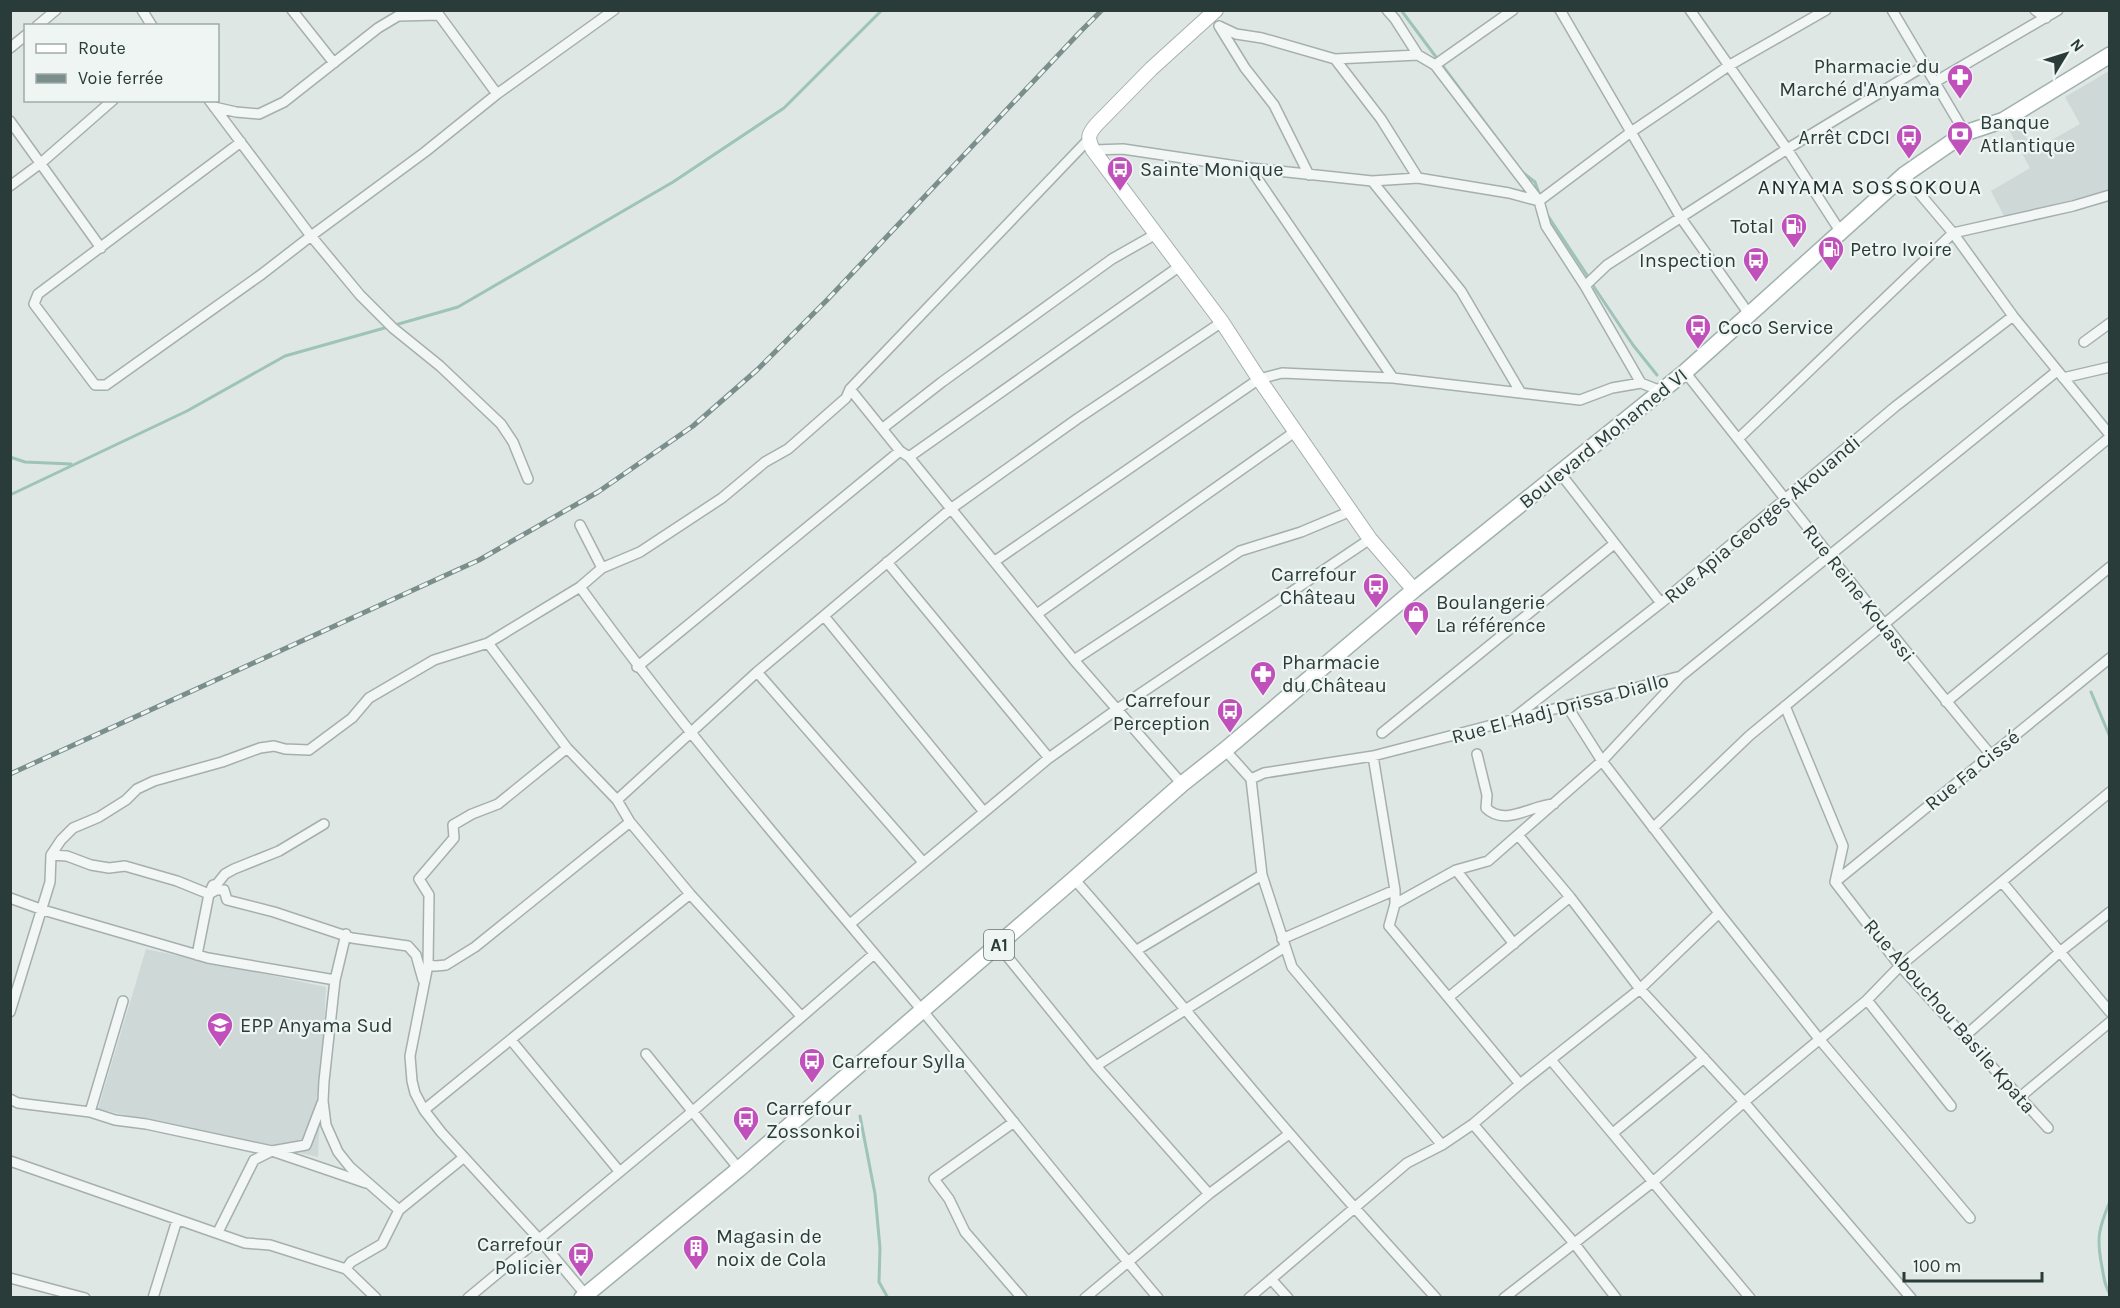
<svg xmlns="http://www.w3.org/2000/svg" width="2120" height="1308" font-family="Karla,sans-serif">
  <rect width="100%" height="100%" fill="#dfe7e5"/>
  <path fill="#ced8d6" d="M 2109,71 L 2109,190 L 2005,218 L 1991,191 L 2030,168 L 2007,126 L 2016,120 L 2034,150 L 2080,124 L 2065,97 Z
    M 146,949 L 326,987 L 318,1157 L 98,1109 Z"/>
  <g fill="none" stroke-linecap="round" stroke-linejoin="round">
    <path stroke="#9ec3b8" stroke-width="3" d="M 1401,10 L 1521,171 L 1535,182 L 1540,196
      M 1546,213 L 1589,278
      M 1592,284 L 1633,345 L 1657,375
      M 395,325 L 458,307 L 673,182 L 784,108 L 882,10
      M 10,457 L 25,462 L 71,464
      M 10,495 L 187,411 L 285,356 L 388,327
      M 2091,692 L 2110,737
      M 860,1116 L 875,1194 L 880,1248 L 879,1282 L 888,1298
      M 2110,1201 C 2099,1228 2096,1237 2102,1267 C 2104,1277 2104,1285 2110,1294"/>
    <g stroke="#a5b0ae" stroke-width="12">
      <path id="street" d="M 142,10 L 152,26
        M 292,10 L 334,63
        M 1387,10 L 1395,19 L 1418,55
        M 1560,10 L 1681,218 L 1749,314
        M 1690,10 L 1787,149 L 1840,231
        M 1892,10 L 1965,133
        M 2035,10 L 2046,18
        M 37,26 L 56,10
        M 1219,26 L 1236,34 L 1262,38 L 1335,59 L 1418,55 L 1435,65 L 1539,201 L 1546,226 L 1585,286 L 1641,383 L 1661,391
        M 1219,26 L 1245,68 L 1274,105 L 1309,175
        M 10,48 L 26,35
        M 1335,59 L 1381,119 L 1418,178
        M 1435,65 L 1513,10
        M 1935,82 L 2058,10
        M 209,100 L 311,236 L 262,274 L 106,385 L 95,385 L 34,304 L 38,294 L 241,142
        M 214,107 L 236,112 L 259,114 L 284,102 L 378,28 L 398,16 L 439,15 L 497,94
        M 10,121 L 101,248
        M 1093,150 L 1123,149 L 1250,168 L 1372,181 L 1418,178 L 1509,193 L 1539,201 L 1631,132 L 1730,65 L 1826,10
        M 1250,168 L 1393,378
        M 1904,175 L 1953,233 L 2013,316 L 2110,435
        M 1372,181 L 1461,291 L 1521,393
        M 10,186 L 41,163 L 113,100
        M 1585,286 L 1607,265 L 1787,149 L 1924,66
        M 2084,342 L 2110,323
        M 1685,372 C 1787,500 1886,630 1991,755
        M 2063,378 L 2110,367
        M 850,389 L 900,451 L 909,457 L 1074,660 L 1182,784
        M 883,428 L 942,382 L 1112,259 L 1156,234
        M 1738,439 L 1953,233 L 2073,206 L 2110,195
        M 909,457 L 1180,266
        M 1560,473 L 1661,603
        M 528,479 L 513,442 L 501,424 L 440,366 L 393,328 L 360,295 L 311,236 L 425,152 L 497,94 L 614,10
        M 580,525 L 602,568
        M 995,561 L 1259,379 L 1282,373 L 1393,378 L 1580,400 L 1612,388 L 1641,383
        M 887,562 L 1049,758
        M 580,587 C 686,734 805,871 921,1009 C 1001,1105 1078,1203 1158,1298
        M 1037,614 L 1296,431
        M 824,616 L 984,812
        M 488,643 L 567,748 L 617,800 L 630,822 L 690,894 L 801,1016
        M 1074,660 L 1240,551 L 1301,532 L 1351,511
        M 637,667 L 900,451
        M 757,672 L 923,862
        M 1946,702 L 2110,567
        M 1567,706 L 1602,761 L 1719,913 L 1820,1040 L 1970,1218
        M 1785,706 L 1843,846 L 1835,882 L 1900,966 L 2048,1128
        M 1515,717 L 1661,603 L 1896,406 L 2013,316
        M 1382,733 L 1614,544
        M 1225,750 L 1251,779 L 1264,773 L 1373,756 L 1681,676 L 2057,371
        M 1477,754 L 1487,795 L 1486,808 C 1505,827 1531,805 1554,804
        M 1373,756 L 1395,890 L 1395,904 L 1389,926 L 1520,1084
        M 1251,779 L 1262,875 L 1292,967 L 1442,1145
        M 617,800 L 757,672 L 952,508 L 1077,419 L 1222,322
        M 1653,828 L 1749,736 L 2110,437
        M 1518,835 L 1570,897 L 1640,989 L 1744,1102 L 1911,1298
        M 51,855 L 67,856 L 91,865 L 109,868 L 125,866 L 177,881 L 209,894
        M 1456,870 L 1514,944
        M 1074,879 C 1148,962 1217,1050 1290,1134 C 1337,1189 1386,1243 1436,1298
        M 1835,882 L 2110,658
        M 2002,882 L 2110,1012
        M 209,894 L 216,890 L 224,890 L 227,900 L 274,912 L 352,938 L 408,946 L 416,955 L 423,980
        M 10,898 L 43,910 L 208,958 L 335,980
        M 1395,904 L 1456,870 L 1488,861 L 1602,761 L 1681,676
        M 850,924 L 1049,758 L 1116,710 L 1370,539
        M 346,934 L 335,980 L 324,1081 L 323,1101 L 326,1125 L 338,1152 L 350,1167 L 399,1210
        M 1282,939 L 1395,890
        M 998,945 L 1096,1066 L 1209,1194
        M 1137,950 L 1262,875
        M 197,955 L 209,894 L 213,885 L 217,884 L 225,874 L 234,869 L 279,851 L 324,824
        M 428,965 L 429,895 L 419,879 L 454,838 L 453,825 L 472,814 L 498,804 L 567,748
        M 1449,997 L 1570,897
        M 1867,1000 L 1951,1106
        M 10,1012 L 50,882 L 51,855 L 61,840 L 73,828 L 99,817 L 126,800 L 137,789 L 154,781 L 222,762 L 260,748 L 274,746 L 285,749 L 309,750 L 352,718 L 369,698 L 434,660 L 488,643 L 580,587 L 602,568 L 640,552 L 722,498 L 765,462 L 788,449 L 846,398 L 850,389 L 1088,140
        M 1965,1036 L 2061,951 L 2110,912
        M 511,1040 L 619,1171
        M 646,1054 L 739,1169
        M 1551,1060 L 1750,1298
        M 1096,1066 L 1285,947
        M 2020,1097 L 2110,1022
        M 10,1099 L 18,1103 L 90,1112 L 115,1120 L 146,1124 L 272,1151 L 366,1183
        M 424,1110 L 690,894
        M 90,1112 L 123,1001
        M 1014,1122 L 934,1179 L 949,1199 L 965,1232 L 1022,1298
        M 1473,1124 L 1574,1243 L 1616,1298
        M 1613,1133 L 1704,1058
        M 10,1161 L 245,1243 L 270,1245 L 346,1269 L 376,1298
        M 218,1232 L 254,1160 L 272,1151 L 306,1145 L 322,1103
        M 346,1269 L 351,1262 L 382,1244 L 399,1210 L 463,1158
        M 10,1278 L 85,1298
        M 1271,1279 L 1288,1298
        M 585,1294 L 539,1239 L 441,1132 L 424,1110 L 415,1093 L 412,1081 L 410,1056 L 428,965 L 436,966 L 446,965 L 475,947 L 630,822
        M 153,1298 L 177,1220
        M 468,1298 L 693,1111 L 874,954
        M 1085,1298 L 1209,1194 L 1289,1134
        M 1249,1298 L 1407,1163 L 1442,1145 L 1473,1124 L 1520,1084 L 1640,989 L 1719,913
        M 1504,1298 L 1654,1181 L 1744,1102 L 1867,1000 L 1900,966 L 2110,792"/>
    </g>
    <g stroke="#a5b0ae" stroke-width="16">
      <path id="secondary" d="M 1216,10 L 1151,69 L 1097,124 C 1088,134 1087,138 1093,150 L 1222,322 L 1259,379 L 1370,539 L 1414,590"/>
    </g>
    <g stroke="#a0b1ae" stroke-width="18">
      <path id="primary" d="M 582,1298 L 739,1169 L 1074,879 L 1182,784 L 1225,750 L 1414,590 L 1685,372 L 1904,175 L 1965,133 L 2004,120 L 2110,55"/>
    </g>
    <use href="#street" stroke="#f2f6f5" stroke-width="9"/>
    <use href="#secondary" stroke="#fff" stroke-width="14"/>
    <use href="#primary" stroke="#fff" stroke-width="15"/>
    <g stroke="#7a8f8b" stroke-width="5">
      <path id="rail" d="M 10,774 L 479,560 L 598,492 L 693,426 L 757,370 L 827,300 L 1080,32 L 1102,10"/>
    </g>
    <use href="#rail" stroke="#eff5f3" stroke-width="3" stroke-dasharray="9" stroke-linecap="butt"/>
  </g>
  <defs>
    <g id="pharmacy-pin" transform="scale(1.35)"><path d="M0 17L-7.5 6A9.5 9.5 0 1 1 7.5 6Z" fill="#c051bb" stroke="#eff5f3"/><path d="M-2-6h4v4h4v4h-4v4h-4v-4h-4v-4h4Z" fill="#fff"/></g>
    <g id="bank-pin" transform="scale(1.35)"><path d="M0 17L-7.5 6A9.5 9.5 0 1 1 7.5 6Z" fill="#c051bb" stroke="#eff5f3"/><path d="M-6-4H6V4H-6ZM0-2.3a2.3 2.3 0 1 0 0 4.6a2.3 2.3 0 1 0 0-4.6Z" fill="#fff"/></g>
    <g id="bus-pin" transform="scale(1.35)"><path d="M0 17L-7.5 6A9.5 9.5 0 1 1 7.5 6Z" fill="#c051bb" stroke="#eff5f3"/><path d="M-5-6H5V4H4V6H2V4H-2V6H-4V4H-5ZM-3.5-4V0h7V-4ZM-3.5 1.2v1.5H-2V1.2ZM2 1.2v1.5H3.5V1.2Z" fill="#fff"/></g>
    <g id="fuel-pin" transform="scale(1.35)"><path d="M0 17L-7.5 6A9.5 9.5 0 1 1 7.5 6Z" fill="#c051bb" stroke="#eff5f3"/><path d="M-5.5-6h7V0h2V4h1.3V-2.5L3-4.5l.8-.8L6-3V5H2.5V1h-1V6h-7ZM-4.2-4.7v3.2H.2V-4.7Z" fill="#fff"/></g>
    <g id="shop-pin" transform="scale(1.35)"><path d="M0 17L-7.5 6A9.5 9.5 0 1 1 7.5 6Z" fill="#c051bb" stroke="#eff5f3"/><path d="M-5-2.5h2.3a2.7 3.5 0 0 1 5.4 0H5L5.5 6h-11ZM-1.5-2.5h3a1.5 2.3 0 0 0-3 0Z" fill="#fff"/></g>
    <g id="school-pin" transform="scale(1.35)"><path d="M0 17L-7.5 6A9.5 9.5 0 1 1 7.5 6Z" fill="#c051bb" stroke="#eff5f3"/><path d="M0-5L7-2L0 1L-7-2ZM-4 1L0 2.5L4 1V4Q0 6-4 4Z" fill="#fff"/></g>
    <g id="building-pin" transform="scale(1.35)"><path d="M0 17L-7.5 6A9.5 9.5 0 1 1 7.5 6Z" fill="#c051bb" stroke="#eff5f3"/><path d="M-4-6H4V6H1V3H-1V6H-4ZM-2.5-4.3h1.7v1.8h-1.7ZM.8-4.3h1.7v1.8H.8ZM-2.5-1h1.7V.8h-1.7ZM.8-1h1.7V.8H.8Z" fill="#fff"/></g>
  </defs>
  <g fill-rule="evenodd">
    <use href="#pharmacy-pin" x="1960" y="77"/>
    <use href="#bank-pin" x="1960" y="134"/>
    <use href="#bus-pin" x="1909" y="137"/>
    <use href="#bus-pin" x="1120" y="169"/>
    <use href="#fuel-pin" x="1794" y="226"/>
    <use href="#fuel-pin" x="1831" y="249"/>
    <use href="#bus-pin" x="1756" y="260"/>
    <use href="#bus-pin" x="1698" y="327"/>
    <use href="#bus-pin" x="1376" y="586"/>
    <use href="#shop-pin" x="1416" y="614"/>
    <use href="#pharmacy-pin" x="1263" y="674"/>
    <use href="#bus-pin" x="1230" y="711"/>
    <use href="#school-pin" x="220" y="1025"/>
    <use href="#bus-pin" x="812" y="1061"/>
    <use href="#bus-pin" x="746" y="1119"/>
    <use href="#building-pin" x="696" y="1248"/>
    <use href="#bus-pin" x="581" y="1255"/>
  </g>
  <g text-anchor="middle" stroke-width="4.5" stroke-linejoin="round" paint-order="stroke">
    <rect fill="#eff5f3" stroke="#657471" stroke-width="1.5" x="984" y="930" width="30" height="30" rx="4.5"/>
    <g font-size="18" font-weight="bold" fill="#2a3c39">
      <text x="999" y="951">A1</text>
    </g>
    <g font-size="20" fill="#2a3c39" stroke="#eff5f3" text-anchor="start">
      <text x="1940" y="73" text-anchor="end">Pharmacie du<tspan x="1940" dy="23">Marché d'Anyama</tspan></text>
      <text x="1980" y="129">Banque<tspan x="1980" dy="23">Atlantique</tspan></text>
      <text x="1890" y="144" text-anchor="end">Arrêt CDCI</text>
      <text x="1140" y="176">Sainte Monique</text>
      <text x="1774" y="233" text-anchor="end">Total</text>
      <text x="1850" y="256">Petro Ivoire</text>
      <text x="1736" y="267" text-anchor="end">Inspection</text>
      <text x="1718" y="334">Coco Service</text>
      <text x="1356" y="581" text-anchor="end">Carrefour<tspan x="1356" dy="23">Château</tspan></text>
      <text x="1436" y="609">Boulangerie<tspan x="1436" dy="23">La référence</tspan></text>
      <text x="1282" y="669">Pharmacie<tspan x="1282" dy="23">du Château</tspan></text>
      <text x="1210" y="707" text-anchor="end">Carrefour<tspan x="1210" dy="23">Perception</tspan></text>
      <text x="240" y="1032">EPP Anyama Sud</text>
      <text x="832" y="1068">Carrefour Sylla</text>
      <text x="766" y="1115">Carrefour<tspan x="766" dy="23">Zossonkoi</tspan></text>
      <text x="716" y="1243">Magasin de<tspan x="716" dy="23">noix de Cola</tspan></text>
      <text x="562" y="1251" text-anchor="end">Carrefour<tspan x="562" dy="23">Policier</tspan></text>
    </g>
    <g font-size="20" fill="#2a3c39" stroke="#eff5f3">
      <text transform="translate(1603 438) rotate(-39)" y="7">Boulevard Mohamed VI</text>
      <text transform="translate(1762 519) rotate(-40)" y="7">Rue Apia Georges Akouandi</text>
      <text transform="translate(1859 593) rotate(52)" y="7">Rue Reine Kouassi</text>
      <text transform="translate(1560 708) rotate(-15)" y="7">Rue El Hadj Drissa Diallo</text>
      <text transform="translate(1972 770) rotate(-39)" y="7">Rue Fa Cissé</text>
      <text transform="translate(1950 1016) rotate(49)" y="7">Rue Abouchou Basile Kpata</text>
    </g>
    <g font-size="21" letter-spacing="1.5" fill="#1c2d2b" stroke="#eff5f3">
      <text x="1870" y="194">ANYAMA SOSSOKOUA</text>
    </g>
  </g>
  <rect width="2120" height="1308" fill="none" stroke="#2a3c39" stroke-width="24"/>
  <rect x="24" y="24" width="195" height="78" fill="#eff5f3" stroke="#a0aba9" stroke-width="1.5"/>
  <rect x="36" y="44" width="30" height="9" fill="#ffffff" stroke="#a0aba9" stroke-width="1.5"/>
  <text x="78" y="54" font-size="18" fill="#2a3c39">Route</text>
  <rect x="36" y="74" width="30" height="9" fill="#7a8f8b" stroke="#a0aba9" stroke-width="1.5"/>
  <text x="78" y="84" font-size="18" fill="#2a3c39">Voie ferrée</text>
  <g transform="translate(2066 54) rotate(52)" stroke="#eff5f3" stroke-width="4.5" paint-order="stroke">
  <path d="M0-4.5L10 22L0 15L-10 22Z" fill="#2a3c39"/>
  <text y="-9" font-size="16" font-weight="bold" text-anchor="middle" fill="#2a3c39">N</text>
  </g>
  <path d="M1904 1272v9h138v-9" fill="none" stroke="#2a3c39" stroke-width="3"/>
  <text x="1913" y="1272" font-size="18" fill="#2a3c39" stroke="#eff5f3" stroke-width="4.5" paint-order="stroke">100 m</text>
</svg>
